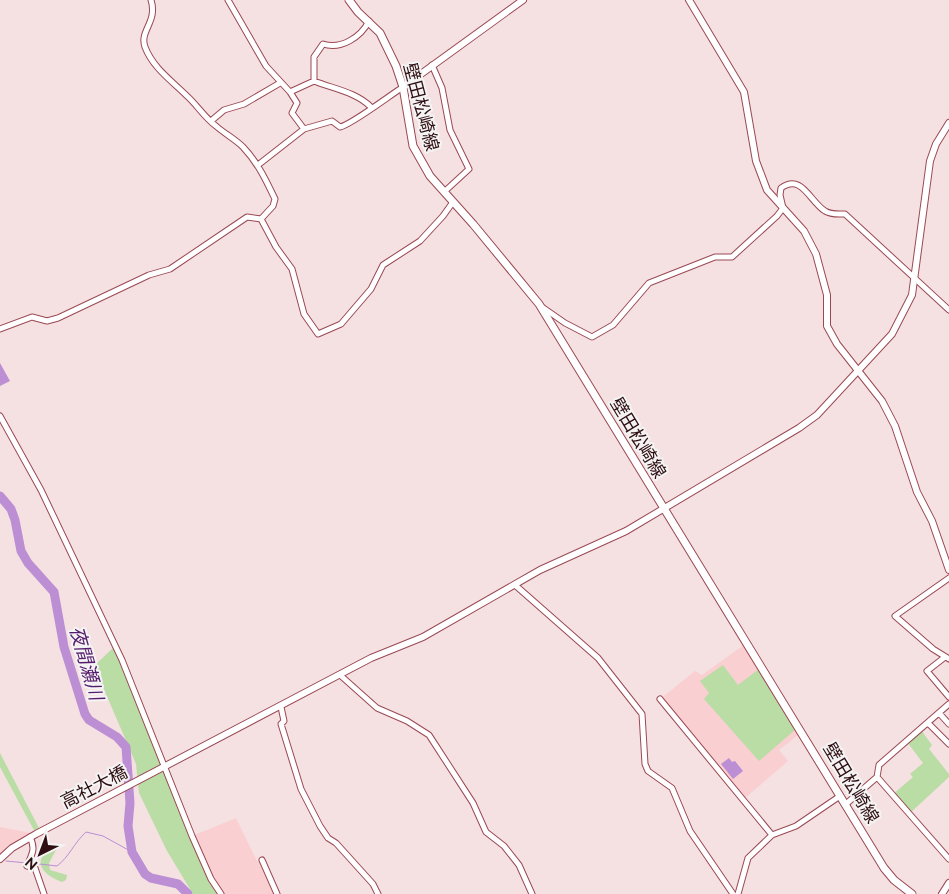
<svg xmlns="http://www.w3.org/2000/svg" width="949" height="894" font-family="Raleway,'Noto Sans JP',sans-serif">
  <rect width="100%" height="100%" fill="#f5e1e2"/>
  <path fill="#f9cfd2" d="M 748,642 L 802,732 L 779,750 L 788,761 L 744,799 L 660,699 L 695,671 L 702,675 Z
    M 236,818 L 257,861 L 262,860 L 277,894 L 221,894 L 192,836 Z
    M 0,827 L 36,834 L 0,859 Z"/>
  <path fill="#badca5" d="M 115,646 L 192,836 L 221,894 L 193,894 L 167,851 L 139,793 L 136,764 L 94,666 Z
    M 723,665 L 738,685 L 759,669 L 796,729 L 759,761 L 704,699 L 709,693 L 700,681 Z
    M 921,730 L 932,745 L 929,749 L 949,774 L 949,777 L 908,815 L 892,795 L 913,777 L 910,774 L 923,763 L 907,742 Z
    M 0,753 L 39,828 L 36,834 L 0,767 Z
    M 48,845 L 53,846 L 56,850 L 49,863 L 50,870 L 67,875 L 66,880 L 62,882 C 54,879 38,871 41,860 C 43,854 47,851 48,845 Z"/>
  <path fill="#bc8ed3" d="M 0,363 L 10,381 L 0,386 Z
    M 729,758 L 732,762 L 735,761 L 743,771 L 733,779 L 721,764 Z"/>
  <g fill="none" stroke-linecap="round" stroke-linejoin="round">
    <path stroke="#bc8ed3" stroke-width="1" d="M 6,861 L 27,863
      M 31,863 L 57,866 C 69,857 74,843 86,832 L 103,836 L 132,852"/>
    <path stroke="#bc8ed3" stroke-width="9" d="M 0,496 L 11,509 L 15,520 L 21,551 L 28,563 L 54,592 L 64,647 L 85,714 L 89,720 L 117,737 L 126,747 L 130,803 L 128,826 L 132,852 L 145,874 L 151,878 L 178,884 L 188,894"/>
    <g stroke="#9a4953" stroke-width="7">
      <path id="minor" d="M 151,0 C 158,22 139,31 145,47 C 153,68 172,81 187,96 C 197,105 205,118 216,126 C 225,134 235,139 243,147 C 258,163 266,180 275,199 L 273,206 L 261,219 L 276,247 L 292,269 L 304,314 L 318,334 L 341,324 L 371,289 L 383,265 L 420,241 L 443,216 L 453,202
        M 228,0 L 266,66 L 290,92 L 297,103 L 292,113 L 304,129
        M 432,65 L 442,88 L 450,130 L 469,169 L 444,192
        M 314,81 L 314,57 L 323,44 C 341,50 361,37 369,21
        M 290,92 L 314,81 C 334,89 356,92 371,107
        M 211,121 L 224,110 L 244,104 L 280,83
        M 258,165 L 304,129 L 332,121 L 340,127 C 351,125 389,96 403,87
        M 542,307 L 565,323 L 592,337 L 613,325 L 649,283 L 715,257 L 732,257 L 777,216 L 783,208 L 780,195 L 781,188 C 802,173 810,202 825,211 C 831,215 838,214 845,214 L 949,310
        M 0,329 L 32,317 L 47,321 L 58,318 L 149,275 L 170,269 L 247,217 L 261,219
        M 0,416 L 41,490 L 122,660 L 192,836 L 211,879 L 221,894
        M 949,578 L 895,616 L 933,649 L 949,659
        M 515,585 L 598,658 L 642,714 L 645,764 L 648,771 L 672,788 L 690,831 L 733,894
        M 945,657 L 927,671 L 949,697
        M 340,675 L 377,708 L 407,721 L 429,735 L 473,803 L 486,832 L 504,846 L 519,865 L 532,894
        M 660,699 L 772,835
        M 281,707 L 284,721 L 281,724 L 301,789 L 320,826 L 328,838 L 336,843 L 373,884 L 378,894
        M 939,713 L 949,724
        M 928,723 L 949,744
        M 877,777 L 949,859
        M 846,804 L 877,777 L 879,765 L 949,704
        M 30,837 C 36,849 32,854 27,866 L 35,868 L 44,894
        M 262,860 L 277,894
        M 738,894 L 748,858 L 772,835 L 796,826 L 840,796"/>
    </g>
    <g stroke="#9a4953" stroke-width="8">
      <path id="tertiary" d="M 689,0 L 744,92 L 756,161 L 767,190 L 804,231 L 816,254 L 827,295 L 827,326 L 837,344 L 882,401 L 895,426 L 917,492 L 932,521 L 949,570
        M 403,87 L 523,0
        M 0,859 L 12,848 L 36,834 L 371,658 L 423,637 L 540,570 L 626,531 L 799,428 L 817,415 L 892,334 L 912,295 L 930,161 L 936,144 L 949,123
        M 942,894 L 949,883"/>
    </g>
    <g stroke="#9a4953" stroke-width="9">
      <path id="secondary" d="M 349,0 L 358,12 L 380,33 L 396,66 L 403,87 L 413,146 L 430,176 L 473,224 L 539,304 L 884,868 L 894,880 L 912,894"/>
    </g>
    <use href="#minor" stroke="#fff" stroke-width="5"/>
    <use href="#tertiary" stroke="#fff" stroke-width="6"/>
    <use href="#secondary" stroke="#fff" stroke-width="7"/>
  </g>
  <g text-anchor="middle" stroke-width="4" stroke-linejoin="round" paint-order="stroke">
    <g font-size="18" fill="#2f0e12" stroke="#f4f4f4">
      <text transform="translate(421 107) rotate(75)" y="6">壁田松崎線</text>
      <text transform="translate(638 438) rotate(59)" y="6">壁田松崎線</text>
      <text transform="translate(851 783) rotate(59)" y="6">壁田松崎線</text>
      <text transform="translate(94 787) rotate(-27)" y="6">高社大橋</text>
    </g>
    <g font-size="19" font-style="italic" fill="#561c6d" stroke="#f4f4f4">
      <text transform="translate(87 663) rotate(74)" y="7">夜間瀬川</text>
    </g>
  </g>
  <g transform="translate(40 854) rotate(222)" stroke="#f4f4f4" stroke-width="4" paint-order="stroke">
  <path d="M0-4L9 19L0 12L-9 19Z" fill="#2f0e12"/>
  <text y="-8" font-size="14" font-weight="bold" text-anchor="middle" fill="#2f0e12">N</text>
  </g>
</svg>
